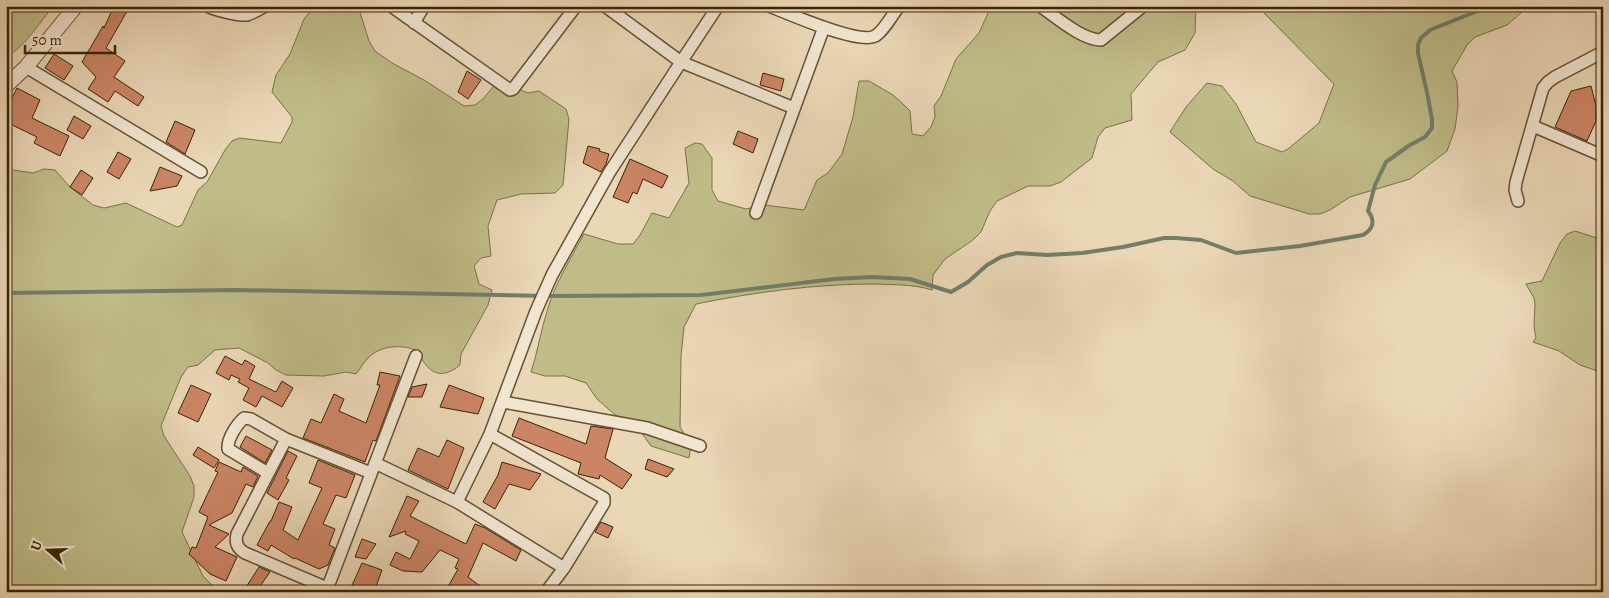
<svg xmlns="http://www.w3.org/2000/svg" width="1609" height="598" font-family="Alegreya,serif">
  <rect width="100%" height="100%" fill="#ead7b6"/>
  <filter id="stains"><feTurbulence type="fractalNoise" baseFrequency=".004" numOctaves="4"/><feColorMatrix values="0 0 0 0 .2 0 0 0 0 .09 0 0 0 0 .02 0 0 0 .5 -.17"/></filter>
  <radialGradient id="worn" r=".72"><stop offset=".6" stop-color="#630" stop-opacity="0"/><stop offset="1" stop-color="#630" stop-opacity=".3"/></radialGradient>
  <path fill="#bfbc88" stroke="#7c7048" d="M 6,6 L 47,6 L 48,13 C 38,25 20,52 6,56 Z
    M 315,6 L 358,6 L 369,41 L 375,51 L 392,63 L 424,80 L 464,106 L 475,105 L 483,99 L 498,81 L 528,93 L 539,91 L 566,109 L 569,119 L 563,185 L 555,193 L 521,194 L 497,200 L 488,226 L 491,256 L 481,258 L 474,266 L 479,284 L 492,290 L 488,305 L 461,354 L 460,365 C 441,381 427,373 418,351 C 403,344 380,345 368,358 C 364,362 360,369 356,374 L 346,372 L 324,376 L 286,375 L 276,370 L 268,363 L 239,348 L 215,350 L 198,365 L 188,367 L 181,377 L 161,426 L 164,436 L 190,476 L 194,486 L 194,497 L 182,532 L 203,576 L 219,592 L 6,592 L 6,169 L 33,173 L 44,169 L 55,170 L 70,187 L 93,205 L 104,208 L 126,203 L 177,227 L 182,225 L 198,190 L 207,182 L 225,150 L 232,141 L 239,138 L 281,143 L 292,122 L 292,117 L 272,92 L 276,75 L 290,54 L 304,19 Z
    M 984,6 L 1052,6 L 1060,11 L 1070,6 L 1196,6 L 1195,33 L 1185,50 L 1158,62 L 1131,94 L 1132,120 L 1105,128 L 1098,137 L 1092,158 L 1061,182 L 1050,186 L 1028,186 L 997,201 L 990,211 L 981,232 L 973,240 L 945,259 L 933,275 L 932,290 C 913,284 895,285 875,284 C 815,284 755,292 696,304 L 684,327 L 681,356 L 680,427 L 691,445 L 689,458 L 651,446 L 635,424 L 614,414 L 597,399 L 586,383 L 565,376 L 545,376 L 531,372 C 538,351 541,329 548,308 C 556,282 571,258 584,234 L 618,244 L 633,244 L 640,235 L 652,213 L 669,218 L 689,183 L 685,148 L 695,143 L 702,144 L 712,158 L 712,190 L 718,201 L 746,209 L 764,205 L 804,210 L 817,180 L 828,173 L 842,154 L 853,117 L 859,81 L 869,81 L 893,95 L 902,103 L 910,111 L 912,134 L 923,136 L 931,127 L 935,117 L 934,106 L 941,96 L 956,59 L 979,33 L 988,13 Z
    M 1265,6 L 1529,6 L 1507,25 L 1475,37 L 1467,45 L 1452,71 L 1457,82 L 1458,106 L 1455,129 L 1447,151 L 1410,179 L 1350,197 L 1330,210 L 1320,214 L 1309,214 L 1250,196 L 1233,181 L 1213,169 L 1170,132 L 1186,107 L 1207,83 L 1222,86 L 1236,104 L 1256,142 L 1282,152 L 1288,149 L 1319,123 L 1334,84 L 1263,12 Z
    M 1575,231 L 1603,240 L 1603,373 L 1580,365 L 1559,351 L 1533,342 L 1536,338 L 1534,327 L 1535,304 L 1534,298 L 1526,284 L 1542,281 L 1560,243 L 1567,234 Z"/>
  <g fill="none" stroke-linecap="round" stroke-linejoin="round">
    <path stroke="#727e6a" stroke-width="4" d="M 6,293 L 236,290 L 552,296 L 701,295 L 834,279 L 872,277 L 910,279 L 951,292 L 968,282 L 987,265 L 1001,257 L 1017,253 L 1047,255 L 1082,253 L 1123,247 L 1164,238 L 1176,238 L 1201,240 L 1236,253 L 1300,246 L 1363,235 C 1374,229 1375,220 1368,211 L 1375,185 L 1386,162 L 1410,145 L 1425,137 L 1432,128 L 1432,120 L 1428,97 L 1418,53 L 1418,45 L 1421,38 L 1430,30 L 1490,6"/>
  </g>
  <path fill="#cb8565" stroke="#3a2307" d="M 114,6 L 130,6 L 106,48 L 125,61 L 114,77 L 144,97 L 138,106 L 115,91 L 108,102 L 88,89 L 96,77 L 82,62 L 103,26 L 104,28 Z
    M 54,54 L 73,66 L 64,80 L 45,68 Z
    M 467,71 L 481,80 L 468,99 L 458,92 Z
    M 763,73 L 784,79 L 781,91 L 760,85 Z
    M 1591,86 L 1596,106 L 1596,121 L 1587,141 L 1555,127 L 1571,91 Z
    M 17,88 L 40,100 L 32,118 L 69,136 L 60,156 L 34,143 L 37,137 L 6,122 L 6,110 Z
    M 74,116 L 91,126 L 83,139 L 67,130 Z
    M 175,121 L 195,130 L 185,154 L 166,142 Z
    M 738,131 L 758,139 L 753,153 L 733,144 Z
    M 588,146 L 600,149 L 599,151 L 609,154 L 606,164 L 601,172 L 583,163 Z
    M 118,152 L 131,159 L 119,179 L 107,172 Z
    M 630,159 L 668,176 L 662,188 L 643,179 L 637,194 L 633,192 L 628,203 L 613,197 Z
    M 160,167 L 182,176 L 177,186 L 150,191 Z
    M 81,170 L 93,178 L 82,195 L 70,187 Z
    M 225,356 L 242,365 L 245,360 L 255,366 L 249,379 L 276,392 L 282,381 L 293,388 L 282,407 L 262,396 L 256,407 L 243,400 L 249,388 L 238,382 L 240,379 L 231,375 L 229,380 L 216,373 Z
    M 380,372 L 400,376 L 376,441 L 373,440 L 365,462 L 303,438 L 311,419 L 321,423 L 334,394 L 344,399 L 339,411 L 366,423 L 380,385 L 377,385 Z
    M 427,384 L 422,397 L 408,397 L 412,387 Z
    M 191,385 L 211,394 L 198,422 L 178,413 Z
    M 449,385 L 484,398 L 478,414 L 440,407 Z
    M 519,418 L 586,444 L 591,426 L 613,429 L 605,458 L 632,475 L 622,489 L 600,475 L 599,479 L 578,474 L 581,463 L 512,436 Z
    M 246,436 L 272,450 L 265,463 L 240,447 Z
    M 447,440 L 464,448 L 448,489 L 408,470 L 418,448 L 439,457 Z
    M 198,447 L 219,460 L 214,468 L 193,455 Z
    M 288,451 L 297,456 L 286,478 L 289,480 L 278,500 L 267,493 Z
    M 648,459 L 674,469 L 667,477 L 645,469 Z
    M 318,460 L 355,475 L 346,498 L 336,495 L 323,524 L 335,529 L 329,545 L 335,548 L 328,565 L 319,569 L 295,558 L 294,559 L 271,545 L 268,551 L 257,545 L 270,521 L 271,521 L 279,502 L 292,507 L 283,530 L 298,540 L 322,488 L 309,483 Z
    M 219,462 L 241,472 L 243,467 L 258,476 L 253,487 L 246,484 L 232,513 L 209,525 L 229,534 L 215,547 L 237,557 L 226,581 L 210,574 L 189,554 L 192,547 L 196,548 L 208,517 L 199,512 L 218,472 L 215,471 Z
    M 502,462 L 541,474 L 530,490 L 509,484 L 495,509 L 483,502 L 498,475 Z
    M 407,496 L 419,501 L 410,516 L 466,544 L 475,524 L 485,528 L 521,550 L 516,561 L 483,543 L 468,577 L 488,592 L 445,592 L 458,569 L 455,568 L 459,559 L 440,550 L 422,572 L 403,571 L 390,565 L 396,552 L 410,559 L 419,541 L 405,534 L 406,531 L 389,537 Z
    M 601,522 L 613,527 L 608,538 L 595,532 Z
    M 362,539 L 376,544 L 366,559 L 355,557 Z
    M 362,563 L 382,570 L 374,592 L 349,592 Z
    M 259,567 L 270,572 L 256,592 L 243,592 Z"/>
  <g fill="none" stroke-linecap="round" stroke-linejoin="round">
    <g stroke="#665033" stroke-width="14">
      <path id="minor" d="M 207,6 C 213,10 240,16 247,15 C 253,13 260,9 265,6
        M 391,6 L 510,90 L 513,89 L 576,6
        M 605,6 L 681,62 L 794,108
        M 769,6 C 787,13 859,45 875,36 C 883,32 893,14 899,6
        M 1040,6 C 1056,17 1082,40 1101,40 L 1143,6
        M 414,23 L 424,6
        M 26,67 L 201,172
        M 1533,126 L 1603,156
        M 1518,201 L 1515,190 L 1516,182 L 1543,88 L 1548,82 L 1555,77 L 1603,52
        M 756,213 L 824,27
        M 503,402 L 647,428 L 700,446
        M 490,434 L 604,498 L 604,503 L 564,568
        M 286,439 L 237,534 C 235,543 237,548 245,553 L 327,588
        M 375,463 L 457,502 L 564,568 L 546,592
        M 268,473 L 228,449 C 227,439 237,424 244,418 L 251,419 L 286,439 L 371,473
        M 457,502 L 490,434 L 536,311 L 552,275 L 609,173 L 681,62 L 718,6
        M 326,592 L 416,356"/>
    </g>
    <g stroke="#665033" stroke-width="16">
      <path id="tertiary" d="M 6,86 L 26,67 L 76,6"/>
    </g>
    <use href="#minor" stroke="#f1e5d0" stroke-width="11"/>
    <use href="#tertiary" stroke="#f1e5d0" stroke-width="14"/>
  </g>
  <rect width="1609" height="598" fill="none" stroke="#ead7b6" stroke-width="25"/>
  <rect x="8" y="8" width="1594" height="583" fill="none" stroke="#3a2307" stroke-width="2.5"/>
  <rect x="12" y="12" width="1584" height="573" fill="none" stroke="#3a2307"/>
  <g transform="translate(48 550) rotate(290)" stroke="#f1e5d0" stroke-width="4" paint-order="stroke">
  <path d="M0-4L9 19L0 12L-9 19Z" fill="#3a2307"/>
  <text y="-8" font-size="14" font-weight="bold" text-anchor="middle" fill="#3a2307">U</text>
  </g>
  <path d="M25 45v8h90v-8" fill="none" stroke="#3a2307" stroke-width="2.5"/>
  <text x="32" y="45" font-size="15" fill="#3a2307" stroke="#f1e5d0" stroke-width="4" paint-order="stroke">50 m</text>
  <rect width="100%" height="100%" filter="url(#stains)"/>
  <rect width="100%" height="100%" fill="url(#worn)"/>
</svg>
